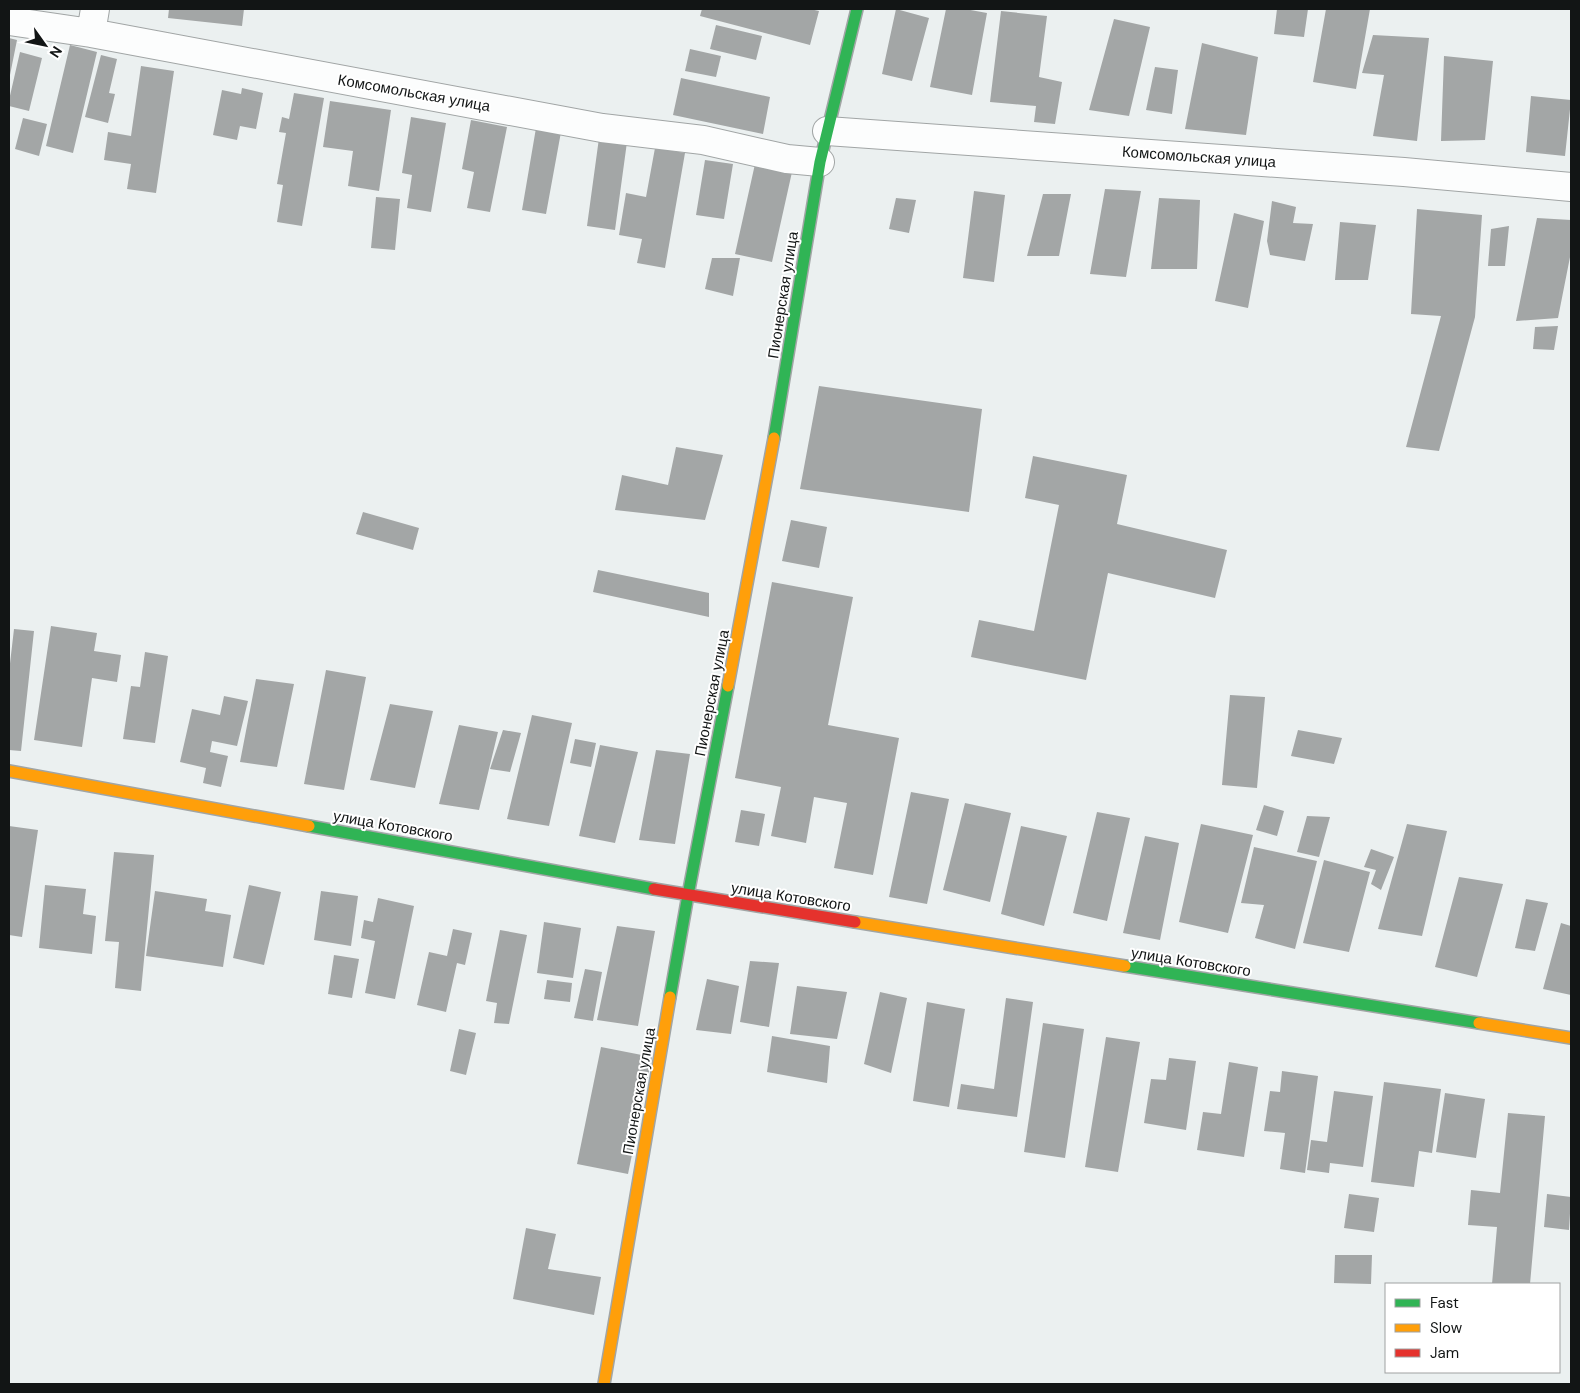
<svg xmlns="http://www.w3.org/2000/svg" width="1580" height="1393" font-family="'DM Sans',sans-serif">
  <rect width="100%" height="100%" fill="#ebf0f0"/>
  <path fill="#a3a6a6" d="M 169,9 L 244,9 L 242,26 L 168,18 Z
    M 702,9 L 810,9 L 819,11 L 810,45 L 700,16 Z
    M 896,9 L 929,18 L 912,81 L 882,74 Z
    M 946,9 L 965,9 L 987,13 L 972,95 L 930,87 Z
    M 1277,9 L 1308,9 L 1304,37 L 1274,34 Z
    M 1326,9 L 1370,9 L 1356,89 L 1313,82 Z
    M 1001,11 L 1047,16 L 1039,77 L 1062,82 L 1055,124 L 1034,122 L 1036,106 L 990,102 Z
    M 1114,19 L 1150,27 L 1129,116 L 1089,110 Z
    M 716,25 L 762,36 L 756,60 L 710,49 Z
    M 1373,35 L 1429,38 L 1417,141 L 1373,136 L 1384,75 L 1362,73 Z
    M 9,38 L 17,40 L 10,75 L 9,75 Z
    M 1202,43 L 1258,57 L 1246,135 L 1185,129 Z
    M 70,45 L 97,52 L 73,153 L 46,146 Z
    M 690,49 L 721,56 L 716,77 L 685,71 Z
    M 20,52 L 42,58 L 29,111 L 9,106 L 9,100 Z
    M 101,55 L 117,59 L 109,93 L 115,94 L 108,123 L 85,117 Z
    M 1444,56 L 1493,61 L 1485,140 L 1441,141 Z
    M 141,66 L 174,71 L 156,193 L 127,189 L 131,164 L 104,160 L 108,132 L 131,136 Z
    M 1155,67 L 1178,70 L 1172,114 L 1146,110 Z
    M 681,78 L 770,97 L 763,134 L 673,115 Z
    M 242,88 L 263,93 L 256,129 L 240,126 L 237,140 L 213,135 L 222,90 L 241,94 Z
    M 294,93 L 324,98 L 302,226 L 277,222 L 283,185 L 277,184 L 286,133 L 279,132 L 282,117 L 289,119 Z
    M 1531,96 L 1571,100 L 1565,156 L 1526,152 Z
    M 330,101 L 391,110 L 379,191 L 348,186 L 353,151 L 323,147 Z
    M 411,117 L 446,123 L 431,212 L 407,208 L 412,175 L 402,173 Z
    M 23,118 L 47,124 L 39,156 L 15,149 Z
    M 471,120 L 507,127 L 490,212 L 467,208 L 474,172 L 462,169 Z
    M 536,128 L 561,132 L 546,214 L 522,210 Z
    M 599,138 L 627,142 L 615,230 L 587,226 Z
    M 655,148 L 685,153 L 665,268 L 637,263 L 642,239 L 619,235 L 626,193 L 646,197 Z
    M 705,160 L 733,164 L 724,219 L 696,215 Z
    M 755,164 L 792,172 L 772,262 L 735,254 Z
    M 1105,189 L 1141,191 L 1126,277 L 1090,274 Z
    M 974,191 L 1005,195 L 994,282 L 963,278 Z
    M 1043,194 L 1071,194 L 1059,256 L 1027,256 Z
    M 376,197 L 400,199 L 395,250 L 371,248 Z
    M 896,198 L 916,200 L 909,233 L 889,229 Z
    M 1159,198 L 1200,200 L 1197,269 L 1151,269 Z
    M 1272,201 L 1296,207 L 1293,223 L 1313,224 L 1305,261 L 1270,255 L 1267,241 Z
    M 1417,209 L 1482,215 L 1475,317 L 1439,451 L 1406,447 L 1441,316 L 1411,314 Z
    M 1234,213 L 1264,221 L 1248,308 L 1215,301 Z
    M 1537,218 L 1571,220 L 1571,252 L 1558,318 L 1516,321 Z
    M 1340,222 L 1376,225 L 1368,280 L 1335,280 Z
    M 1509,226 L 1505,266 L 1488,266 L 1491,229 Z
    M 712,258 L 740,258 L 733,296 L 705,289 Z
    M 1558,326 L 1554,350 L 1533,349 L 1535,327 Z
    M 819,386 L 982,409 L 969,512 L 800,489 Z
    M 676,447 L 723,455 L 705,520 L 615,510 L 622,475 L 668,485 Z
    M 1033,456 L 1127,475 L 1117,524 L 1227,550 L 1215,598 L 1108,573 L 1086,680 L 971,657 L 979,620 L 1034,631 L 1059,505 L 1025,498 Z
    M 363,512 L 419,528 L 413,550 L 356,534 Z
    M 791,520 L 827,527 L 819,568 L 782,561 Z
    M 598,570 L 709,593 L 709,617 L 593,592 Z
    M 772,582 L 853,597 L 828,725 L 899,738 L 873,875 L 834,868 L 847,803 L 814,797 L 806,843 L 771,836 L 781,787 L 735,778 Z
    M 51,626 L 97,633 L 94,651 L 121,655 L 117,682 L 92,678 L 82,747 L 34,740 Z
    M 14,629 L 34,631 L 21,751 L 9,750 L 9,672 Z
    M 145,652 L 168,656 L 155,743 L 123,739 L 131,686 L 140,687 Z
    M 326,670 L 366,677 L 344,790 L 304,784 Z
    M 256,679 L 294,684 L 277,767 L 240,762 Z
    M 1230,695 L 1265,697 L 1257,788 L 1222,785 Z
    M 224,696 L 248,701 L 237,746 L 212,741 L 210,752 L 228,756 L 221,787 L 203,783 L 206,768 L 180,762 L 192,709 L 220,715 Z
    M 390,704 L 433,711 L 415,788 L 370,780 Z
    M 532,715 L 572,723 L 549,826 L 507,819 Z
    M 459,725 L 498,732 L 479,810 L 439,804 Z
    M 503,730 L 521,733 L 510,772 L 490,769 Z
    M 1298,730 L 1342,738 L 1334,764 L 1291,756 Z
    M 575,739 L 596,743 L 591,767 L 570,763 Z
    M 600,745 L 638,752 L 615,843 L 579,836 Z
    M 656,750 L 690,754 L 675,844 L 639,840 Z
    M 911,792 L 949,799 L 927,904 L 889,897 Z
    M 965,803 L 1011,813 L 990,902 L 943,890 Z
    M 1264,805 L 1284,811 L 1277,836 L 1256,830 Z
    M 741,810 L 765,814 L 759,846 L 735,842 Z
    M 1097,812 L 1130,818 L 1107,921 L 1073,913 Z
    M 1307,816 L 1330,817 L 1319,857 L 1297,852 Z
    M 1201,824 L 1253,835 L 1228,933 L 1179,922 Z
    M 1407,824 L 1447,831 L 1422,936 L 1378,929 Z
    M 9,826 L 38,830 L 22,937 L 9,935 Z
    M 1021,826 L 1067,836 L 1044,926 L 1001,914 Z
    M 1145,836 L 1179,843 L 1160,940 L 1123,933 Z
    M 1254,847 L 1317,861 L 1295,949 L 1255,938 L 1264,905 L 1241,903 Z
    M 1371,849 L 1394,857 L 1381,890 L 1371,884 L 1376,870 L 1364,867 Z
    M 114,852 L 154,855 L 141,991 L 115,988 L 119,942 L 105,941 Z
    M 1324,860 L 1370,872 L 1349,952 L 1303,943 Z
    M 1459,877 L 1503,884 L 1477,977 L 1435,967 Z
    M 45,885 L 86,889 L 83,914 L 96,916 L 92,954 L 39,948 Z
    M 249,885 L 281,892 L 264,965 L 233,958 Z
    M 155,891 L 207,899 L 205,911 L 231,915 L 223,967 L 146,956 Z
    M 321,891 L 358,896 L 351,946 L 314,940 Z
    M 378,898 L 414,906 L 395,999 L 365,993 L 375,941 L 361,938 L 364,920 L 373,922 Z
    M 1526,899 L 1548,903 L 1535,951 L 1515,948 Z
    M 544,922 L 581,928 L 573,978 L 537,973 Z
    M 1561,923 L 1571,926 L 1571,995 L 1543,989 Z
    M 617,926 L 655,931 L 638,1026 L 597,1020 Z
    M 453,929 L 472,933 L 465,965 L 457,963 L 446,1012 L 417,1005 L 429,952 L 447,956 Z
    M 500,930 L 527,935 L 509,1024 L 494,1023 L 497,1003 L 486,1001 Z
    M 334,955 L 359,959 L 352,998 L 328,994 Z
    M 750,961 L 779,963 L 769,1027 L 740,1022 Z
    M 585,969 L 602,972 L 593,1021 L 574,1018 Z
    M 707,979 L 739,986 L 731,1034 L 696,1030 Z
    M 547,980 L 572,983 L 570,1002 L 544,999 Z
    M 797,986 L 847,992 L 837,1039 L 790,1034 Z
    M 880,992 L 907,998 L 891,1073 L 864,1064 Z
    M 1006,998 L 1033,1002 L 1017,1117 L 957,1109 L 961,1084 L 994,1089 Z
    M 927,1002 L 965,1009 L 949,1107 L 913,1101 Z
    M 1043,1023 L 1084,1029 L 1065,1158 L 1024,1152 Z
    M 459,1029 L 476,1033 L 466,1075 L 450,1071 Z
    M 772,1036 L 830,1046 L 827,1083 L 767,1072 Z
    M 1106,1037 L 1140,1042 L 1118,1172 L 1085,1167 Z
    M 601,1047 L 652,1057 L 628,1174 L 577,1164 Z
    M 1169,1058 L 1196,1061 L 1186,1130 L 1144,1123 L 1151,1079 L 1166,1080 Z
    M 1229,1062 L 1258,1067 L 1244,1157 L 1197,1150 L 1203,1112 L 1221,1114 Z
    M 1282,1071 L 1318,1076 L 1305,1173 L 1280,1169 L 1285,1133 L 1264,1131 L 1270,1091 L 1280,1092 Z
    M 1384,1082 L 1441,1089 L 1432,1153 L 1419,1151 L 1414,1187 L 1371,1182 Z
    M 1334,1091 L 1373,1096 L 1363,1167 L 1330,1163 L 1329,1173 L 1307,1170 L 1311,1140 L 1327,1142 Z
    M 1445,1093 L 1485,1099 L 1476,1158 L 1436,1152 Z
    M 1508,1113 L 1545,1116 L 1530,1284 L 1492,1284 L 1497,1227 L 1468,1225 L 1471,1190 L 1500,1193 Z
    M 1349,1194 L 1379,1198 L 1374,1232 L 1344,1228 Z
    M 1547,1194 L 1571,1197 L 1569,1230 L 1544,1227 Z
    M 526,1228 L 556,1234 L 548,1269 L 601,1277 L 594,1315 L 513,1299 Z
    M 1335,1255 L 1372,1255 L 1371,1284 L 1334,1283 Z"/>
  <g fill="none" stroke-linecap="round" stroke-linejoin="round">
    <g stroke="#a1a5a5" stroke-width="30">
      <path id="street" d="M 9,21 L 91,33 L 602,128 L 703,140 L 787,159 L 820,162
        M 91,33 L 95,9
        M 827,131 L 1404,172 L 1571,187"/>
    </g>
    <g stroke="#a1a5a5" stroke-width="14">
      <path id="fast" d="M 774,438 L 820,162 L 857,9
        M 309,826 L 654,889
        M 1125,966 L 1479,1023
        M 670,997 L 688,895 L 728,686"/>
    </g>
    <g stroke="#a1a5a5" stroke-width="14">
      <path id="slow" d="M 728,686 L 774,438
        M 9,771 L 309,826
        M 855,922 L 1125,966
        M 1479,1023 L 1571,1038
        M 604,1384 L 670,997"/>
    </g>
    <g stroke="#a1a5a5" stroke-width="14">
      <path id="jam" d="M 654,889 L 855,922"/>
    </g>
    <use href="#street" stroke="#fcfdfd" stroke-width="28"/>
    <use href="#fast" stroke="#30b455" stroke-width="11"/>
    <use href="#slow" stroke="#ff9f0a" stroke-width="11"/>
    <use href="#jam" stroke="#e5322d" stroke-width="11"/>
  </g>
  <g text-anchor="middle" stroke-width="4" stroke-linejoin="round" paint-order="stroke">
    <g font-size="15" fill="#121515" stroke="#fff">
      <text transform="translate(414 93) rotate(10)" y="5">Комсомольская улица</text>
      <text transform="translate(1199 157) rotate(4)" y="5">Комсомольская улица</text>
      <text transform="translate(783 295) rotate(-81)" y="5">Пионерская улица</text>
      <text transform="translate(712 693) rotate(-79)" y="5">Пионерская улица</text>
      <text transform="translate(393 826) rotate(10)" y="5">улица Котовского</text>
      <text transform="translate(791 897) rotate(9)" y="5">улица Котовского</text>
      <text transform="translate(1191 962) rotate(9)" y="5">улица Котовского</text>
      <text transform="translate(639 1091) rotate(-80)" y="5">Пионерская улица</text>
    </g>
  </g>
  <rect width="1580" height="1393" fill="none" stroke="#121515" stroke-width="20"/>
  <rect x="1385" y="1283" width="175" height="90" fill="#ffffff" stroke="#a0a1a1"/>
  <rect x="1395" y="1299" width="25" height="8" fill="#30b455" stroke="#a0a1a1"/>
  <text x="1430" y="1308" font-size="15" fill="#121515">Fast</text>
  <rect x="1395" y="1324" width="25" height="8" fill="#ff9f0a" stroke="#a0a1a1"/>
  <text x="1430" y="1333" font-size="15" fill="#121515">Slow</text>
  <rect x="1395" y="1349" width="25" height="8" fill="#e5322d" stroke="#a0a1a1"/>
  <text x="1430" y="1358" font-size="15" fill="#121515">Jam</text>
  <g transform="translate(45 45) rotate(123)" stroke="#ffffff" stroke-width="4" paint-order="stroke">
  <path d="M0-4L9 19L0 12L-9 19Z" fill="#121515"/>
  <text y="-8" font-size="14" font-weight="bold" text-anchor="middle" fill="#121515">N</text>
  </g>
</svg>
